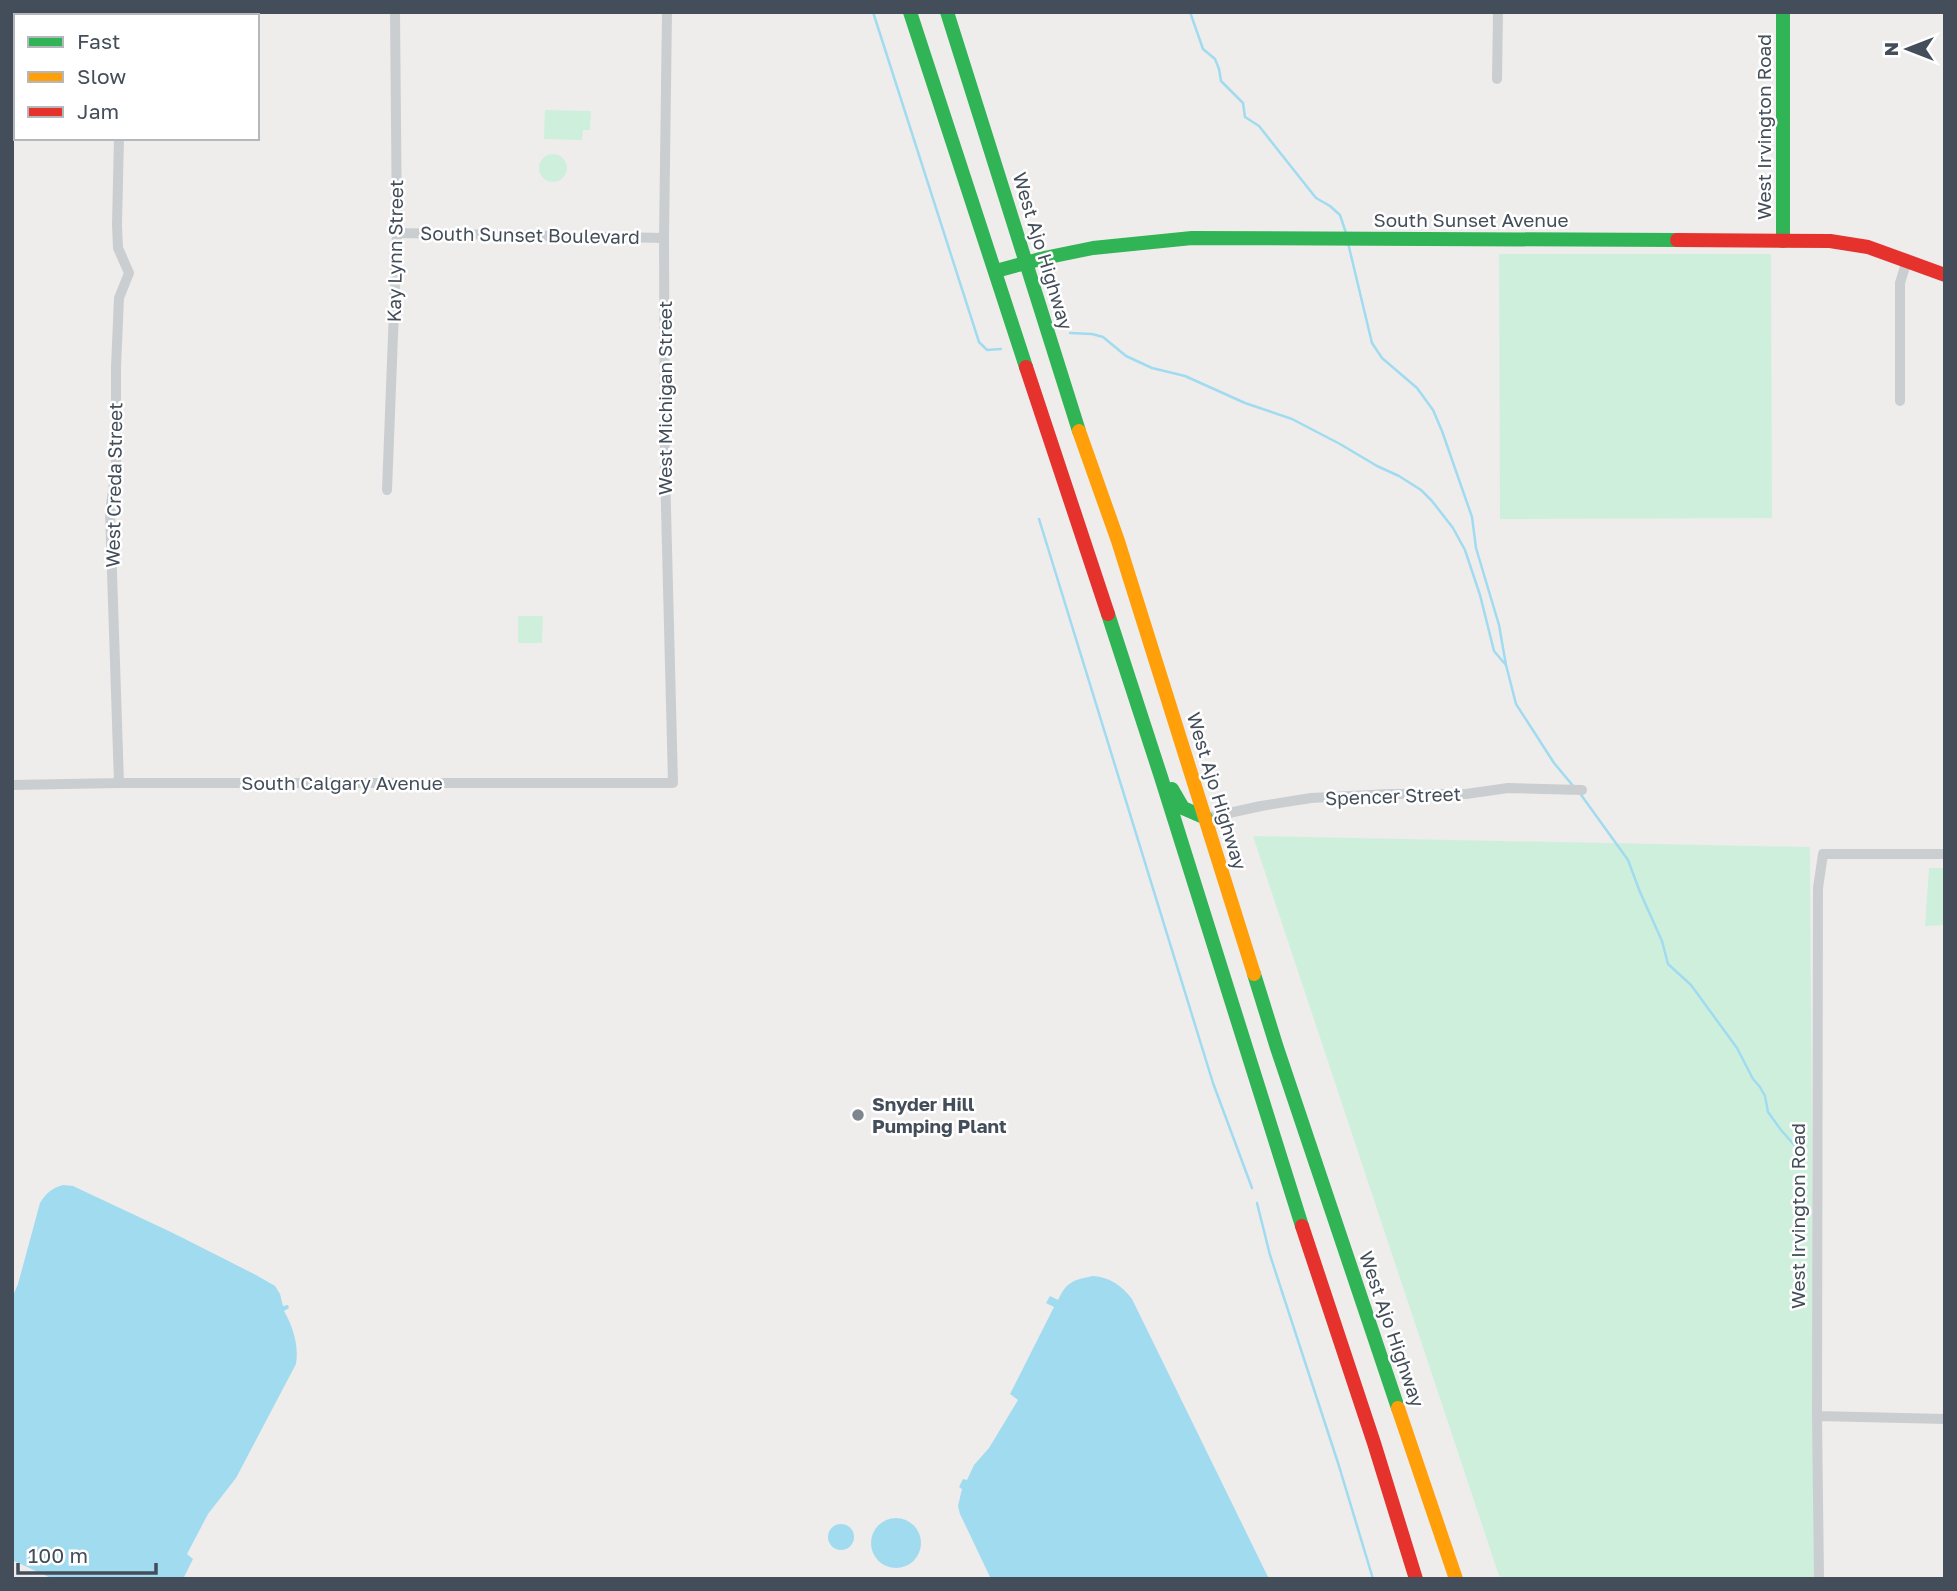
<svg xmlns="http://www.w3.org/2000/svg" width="1957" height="1591" font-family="'Golos Text',sans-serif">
  <rect width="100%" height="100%" fill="#eeedec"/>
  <path fill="#cfefdd" d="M 545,110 L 591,111 L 590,130 L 583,130 L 582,140 L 544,139 Z
    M539 168a14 14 0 1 1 28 0a14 14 0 1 1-28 0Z
    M 1499,254 L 1771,254 L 1772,518 L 1500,519 Z
    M 518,616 L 543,616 L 542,643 L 518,643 Z
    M 1253,836 L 1810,847 L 1815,1579 L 1500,1579 Z
    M 1929,868 L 1945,868 L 1945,925 L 1925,926 Z"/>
  <path fill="#a0dbf0" d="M 63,1185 L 73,1186 L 173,1233 L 256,1275 L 275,1286 L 280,1294 L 283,1306 L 288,1305 L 289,1308 L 284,1311 C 293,1327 299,1345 296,1364 L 236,1478 L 208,1514 L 187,1554 L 193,1559 L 183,1579 L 53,1579 L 12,1560 L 12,1298 L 18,1284 L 40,1203 C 46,1193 52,1188 63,1185 Z
    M 1093,1276 C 1110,1277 1122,1286 1132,1299 L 1269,1579 L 991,1579 L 960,1514 L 958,1506 L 962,1489 L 959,1487 L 963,1479 L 967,1480 L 974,1465 L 989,1448 L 1018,1400 L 1010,1394 L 1054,1307 L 1046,1303 L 1050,1296 L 1058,1300 C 1067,1281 1074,1280 1093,1276 Z
    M871 1543a25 25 0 1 1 50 0a25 25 0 1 1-50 0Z
    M828 1537a13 13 0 1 1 26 0a13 13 0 1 1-26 0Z"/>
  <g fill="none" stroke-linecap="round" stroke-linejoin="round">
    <path stroke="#a0dbf0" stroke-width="2.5" d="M 873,12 L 979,342 L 987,350 L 1001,349
      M 1190,12 L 1203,49 L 1215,59 L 1219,69 L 1221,81 L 1243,103 L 1245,117 L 1259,126 L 1316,198 L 1330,206 L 1340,215 L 1346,233
      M 1348,243 L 1372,343 L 1382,358 L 1417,388 L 1433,410 L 1442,431 L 1472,517 L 1476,548 L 1499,625 L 1506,665 L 1516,704 L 1554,763 L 1574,787
      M 1070,333 L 1092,334 L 1103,337 L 1126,356 L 1152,368 L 1185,376 L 1245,403 L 1292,419 L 1340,444 L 1377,466 L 1399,476 L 1421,490 L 1432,501 L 1453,528 L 1465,550 L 1480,595 L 1494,651 L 1505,664
      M 1039,519 L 1213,1083 L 1252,1188
      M 1579,792 L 1628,860 L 1640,892 L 1662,941 L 1668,964 L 1691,985 L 1737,1048 L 1753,1079 L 1760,1087 L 1765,1096 L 1768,1112 L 1781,1130 L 1796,1147
      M 12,997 L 13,997
      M 1257,1203 L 1270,1255 L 1339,1466 L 1373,1579"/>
    <path stroke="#cbced1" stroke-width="10" d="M 121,16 L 121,12
      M 1497,79 L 1498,12
      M 119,138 L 117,225 L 118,248 L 129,273 L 119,298 L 116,367 L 116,469 L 110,512 L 119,783
      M 397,233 L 664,238
      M 1900,401 L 1900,283 L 1907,260
      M 387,490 L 397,233 L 395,12
      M 12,785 L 119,783 L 673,783 L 665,469 L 664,238 L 667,12
      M 1206,818 L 1261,806 L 1311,798 L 1389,794 L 1466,794 L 1508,788 L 1582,790
      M 1817,1416 L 1945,1419
      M 1819,1579 L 1817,1416 L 1818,888 L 1823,854 L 1945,854"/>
    <path stroke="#30b455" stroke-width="14" d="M 910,12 L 1026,367
      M 947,12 L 1079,431
      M 1783,12 L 1783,241
      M 996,271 L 1044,258 L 1093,248 L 1192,238 L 1677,240
      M 1108,614 L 1161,777 L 1302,1226
      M 1172,789 L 1183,808 L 1206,818
      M 1254,974 L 1277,1048 L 1398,1408"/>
    <path stroke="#ff9f0a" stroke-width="14" d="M 1079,431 L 1118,541 L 1254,974
      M 1398,1408 L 1456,1579"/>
    <path stroke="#e5322d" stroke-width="14" d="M 1677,240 L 1830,241 L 1868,247 L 1945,275
      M 1026,367 L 1108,614
      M 1302,1226 L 1374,1443 L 1416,1579"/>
  </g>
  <circle fill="#7f868d" stroke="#fff" stroke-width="2.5" cx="858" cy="1115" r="7"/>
  <g text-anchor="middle" stroke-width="5" stroke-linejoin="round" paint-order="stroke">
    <g font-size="19" fill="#434e5a" stroke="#fff">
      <text transform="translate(1764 127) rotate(-90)" y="7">West Irvington Road</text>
      <text x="1471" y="227">South Sunset Avenue</text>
      <text transform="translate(530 235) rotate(1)" y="7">South Sunset Boulevard</text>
      <text transform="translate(395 251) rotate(-89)" y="7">Kay Lynn Street</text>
      <text transform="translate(1043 251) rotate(73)" y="7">West Ajo Highway</text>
      <text transform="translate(665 398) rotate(-90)" y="7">West Michigan Street</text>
      <text transform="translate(114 485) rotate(-89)" y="7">West Creda Street</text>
      <text x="342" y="790">South Calgary Avenue</text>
      <text transform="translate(1217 791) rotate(73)" y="7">West Ajo Highway</text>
      <text transform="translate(1393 796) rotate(-2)" y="7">Spencer Street</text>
      <text transform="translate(1798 1216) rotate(-90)" y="7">West Irvington Road</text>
      <text transform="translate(1392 1329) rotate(71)" y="7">West Ajo Highway</text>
    </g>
    <g font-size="19" font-weight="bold" fill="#434e5a" stroke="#fff" text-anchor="start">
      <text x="872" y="1111">Snyder Hill<tspan x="872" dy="22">Pumping Plant</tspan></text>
    </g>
  </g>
  <rect width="1957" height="1591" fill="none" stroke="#434e5a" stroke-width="28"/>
  <rect x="14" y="14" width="245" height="126" fill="#ffffff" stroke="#b4b8bd" stroke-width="2"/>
  <rect x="28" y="37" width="35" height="10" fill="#30b455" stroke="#b4b8bd" stroke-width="2"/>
  <text x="77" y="49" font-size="21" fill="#434e5a">Fast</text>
  <rect x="28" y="72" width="35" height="10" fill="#ff9f0a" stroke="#b4b8bd" stroke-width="2"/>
  <text x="77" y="84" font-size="21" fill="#434e5a">Slow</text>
  <rect x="28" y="107" width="35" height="10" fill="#e5322d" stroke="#b4b8bd" stroke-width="2"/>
  <text x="77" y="119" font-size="21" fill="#434e5a">Jam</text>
  <g transform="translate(1908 49) rotate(270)" stroke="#ffffff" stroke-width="5" paint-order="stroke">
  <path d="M0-5L12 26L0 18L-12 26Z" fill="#434e5a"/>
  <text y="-10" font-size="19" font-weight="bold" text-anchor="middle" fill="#434e5a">N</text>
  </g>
  <path d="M18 1563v10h138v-10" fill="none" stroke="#434e5a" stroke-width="3.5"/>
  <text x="28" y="1563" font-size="21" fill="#434e5a" stroke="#ffffff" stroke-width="5" paint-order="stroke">100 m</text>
</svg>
